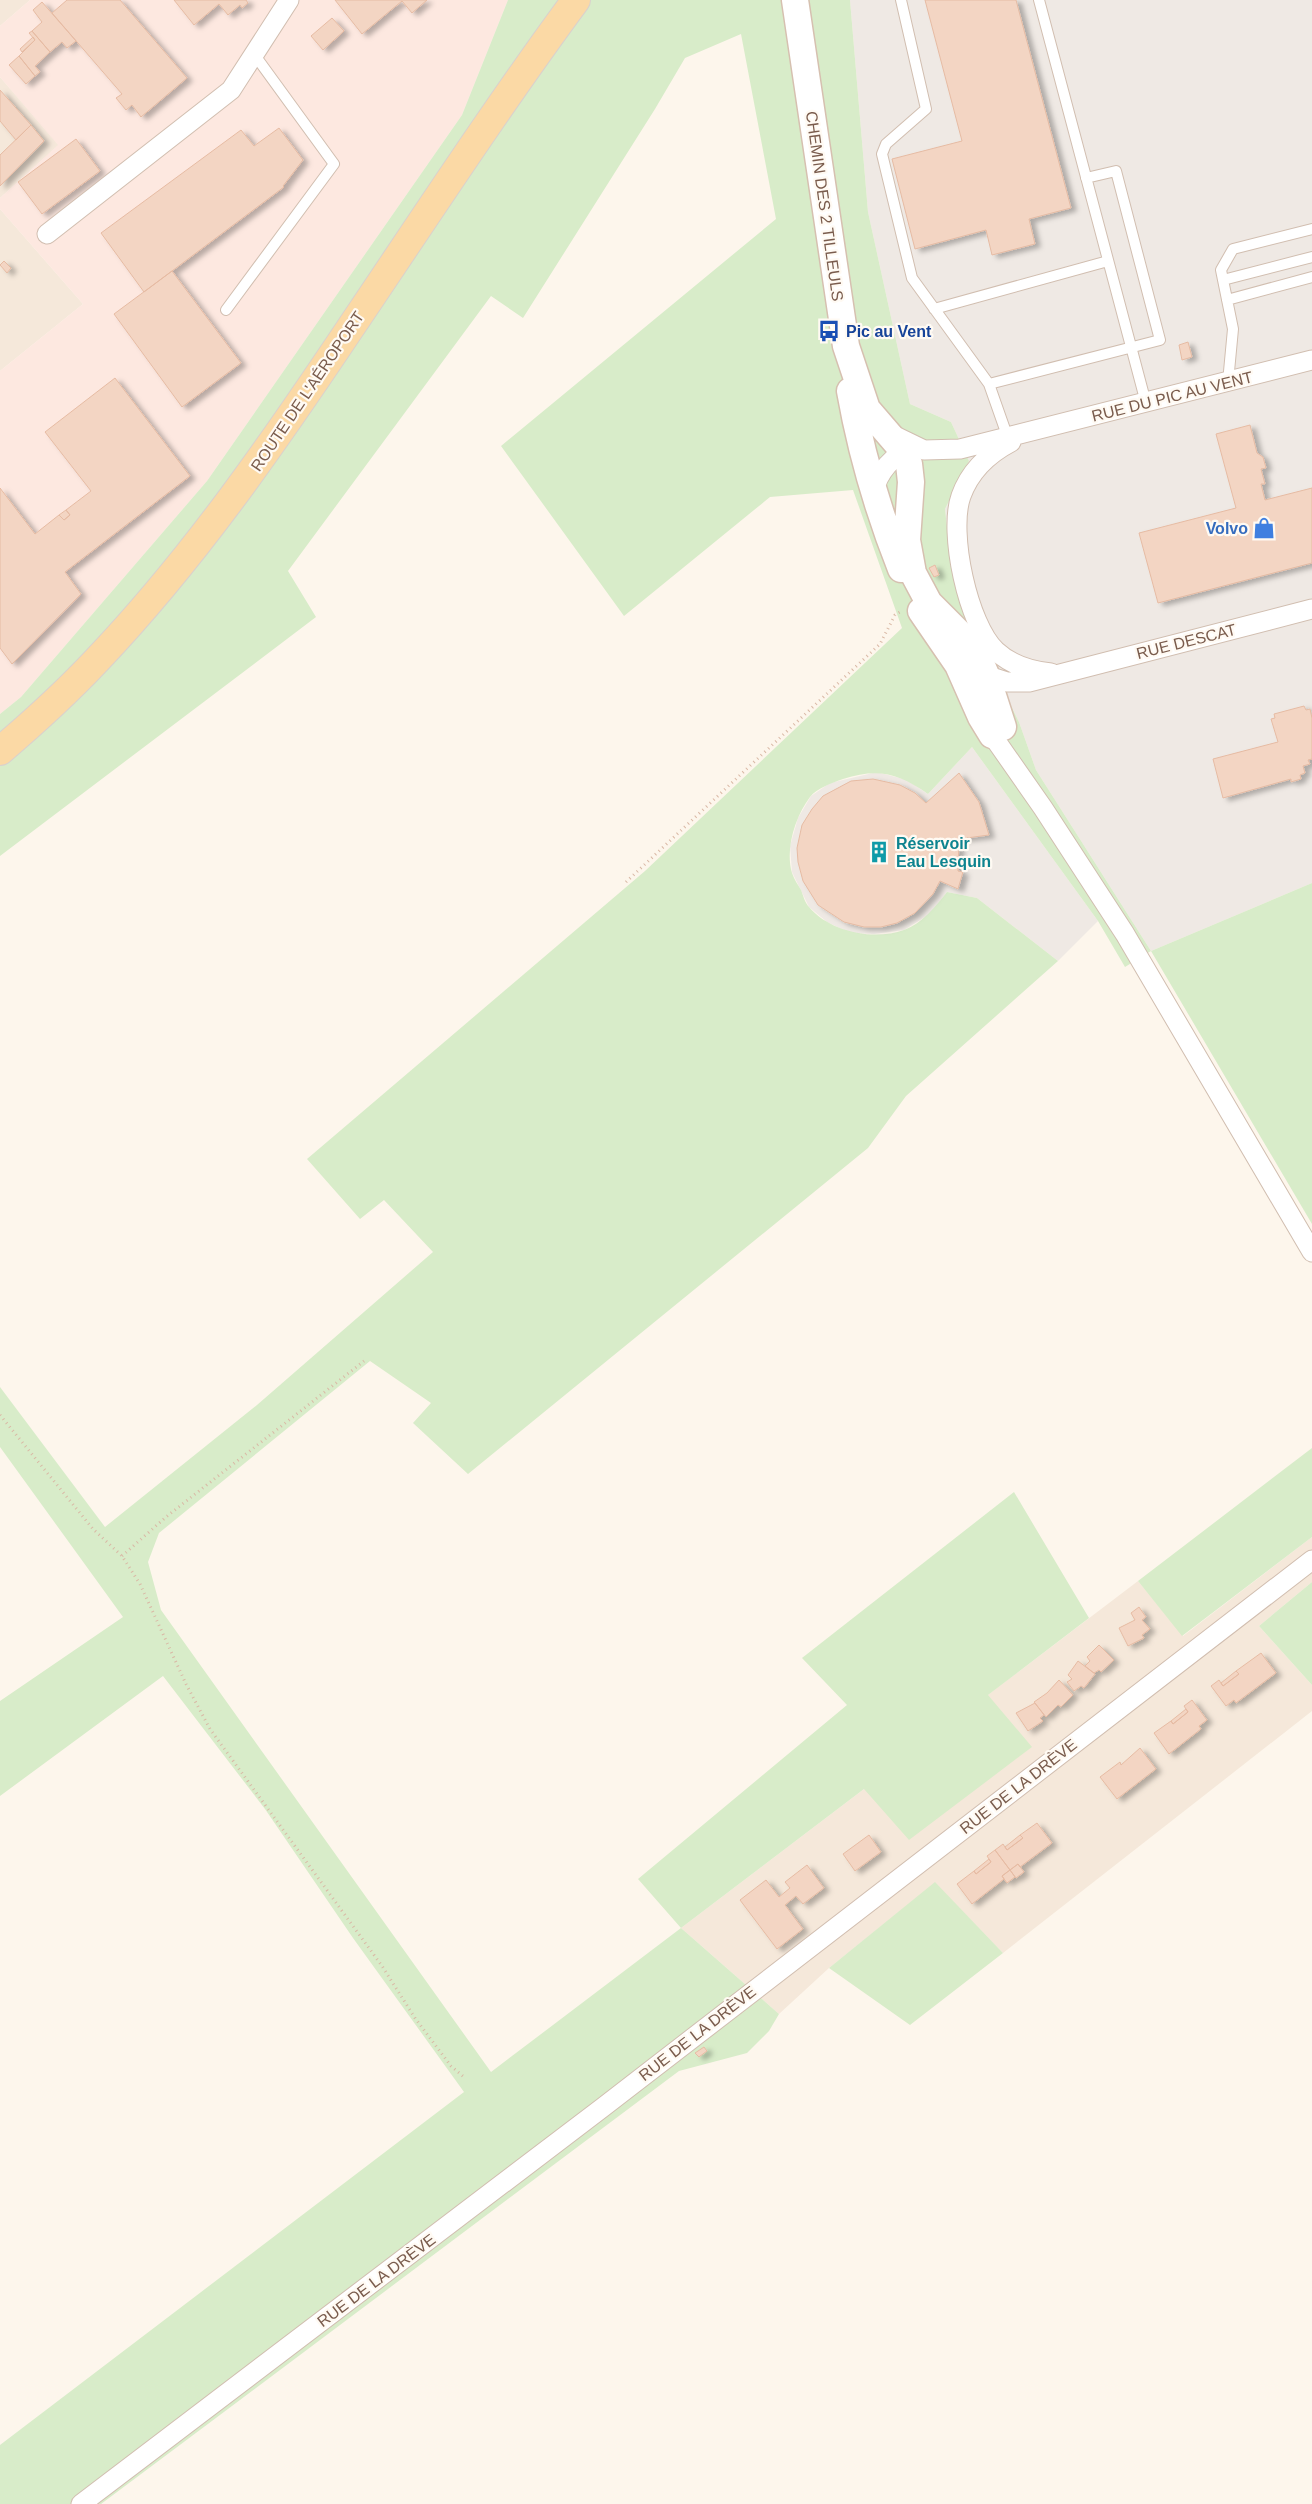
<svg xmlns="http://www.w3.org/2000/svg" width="1312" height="2504" font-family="Helvetica,sans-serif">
  <defs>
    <filter id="shadow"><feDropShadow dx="5.5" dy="3" stdDeviation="2.5" flood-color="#0004"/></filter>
  </defs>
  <rect width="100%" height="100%" fill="#fdf6ec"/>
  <path fill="#f5e8da" d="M 0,0 L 30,0 L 0,26 Z
    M 0,77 L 59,145 L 0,198 Z
    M 0,209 L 83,304 L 0,371 Z
    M 1312,1537 L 1312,1582 L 1259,1626 L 1312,1685 L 1312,1711 L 1003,1953 L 935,1883 L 829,1968 L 779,2014 L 681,1928 L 1138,1581 L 1183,1636 Z"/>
  <path fill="#fde8e0" d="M 30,0 L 508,0 L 462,115 L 207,481 L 21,697 L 0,714 L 0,371 L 83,304 L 0,209 L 0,198 L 58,145 L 0,77 L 0,26 Z"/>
  <path fill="#efe9e4" d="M 850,0 L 1312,0 L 1312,883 L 1151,951 L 1036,770 L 1019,722 L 969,621 L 951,564 L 945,509 L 969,461 L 951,422 L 910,404 L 868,212 Z
    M 972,747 L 1098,921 L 1058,961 L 977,898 L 947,892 L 930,914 L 904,930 L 874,934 L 850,933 L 827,922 L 809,907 L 792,872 L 790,846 L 798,818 L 811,796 L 830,783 L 877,772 L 907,780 L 928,794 Z"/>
  <path fill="#d8ecc9" d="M 508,0 L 850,0 L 868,212 L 910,404 L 951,422 L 969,461 L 945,509 L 951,564 L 969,621 L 1019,722 L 1036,770 L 1151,951 L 1312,883 L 1312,1224 L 1151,951 L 1125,967 L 1098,921 L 972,747 L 928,794 C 898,773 878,768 843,779 C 832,783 817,788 810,797 C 795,817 785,849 792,873 C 794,879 798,885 801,890 C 803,895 805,903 809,907 C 830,932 874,941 904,930 C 923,923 935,907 947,892 L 977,898 L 1058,961 L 906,1096 L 868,1148 L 468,1474 L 413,1423 L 431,1403 L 370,1361 L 159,1533 L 148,1562 L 161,1610 L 491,2072 L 681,1928 L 638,1879 L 847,1705 L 802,1658 L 1014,1492 L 1089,1618 L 988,1695 L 1032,1747 L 909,1840 L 864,1789 L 681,1928 L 779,2014 L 769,2031 L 747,2053 L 679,2071 L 101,2504 L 0,2504 L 0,2445 L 464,2092 L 353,1938 L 265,1809 L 163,1676 L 0,1796 L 0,1701 L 123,1617 L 0,1447 L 0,1387 L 105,1527 L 257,1405 L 433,1252 L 384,1200 L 360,1219 L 307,1159 L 645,871 L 902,628 L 853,490 L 770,497 L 624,616 L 501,446 L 776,219 L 741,34 L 685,58 L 655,109 L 523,318 L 491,296 L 288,571 L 316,617 L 0,856 L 0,714 L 21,697 L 207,481 L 462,115 Z
    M 1312,1448 L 1312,1537 L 1182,1636 L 1138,1581 Z
    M 1312,1582 L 1312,1685 L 1259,1626 Z
    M 935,1882 L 1003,1953 L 910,2025 L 829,1968 Z"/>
  <path fill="#f3d5c3" stroke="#e6bba3" filter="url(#shadow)" d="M 67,0 L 120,0 L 187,78 L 141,117 L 132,105 L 126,110 L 116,98 L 122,94 L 52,13 Z
    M 174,0 L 246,0 L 248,3 L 242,8 L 240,5 L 228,15 L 219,4 L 194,25 Z
    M 335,0 L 427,0 L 412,13 L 402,1 L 362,34 Z
    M 925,0 L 1016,0 L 1071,208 L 1029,219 L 1035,244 L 992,255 L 986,230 L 915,249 L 892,159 L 962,141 Z
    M 42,2 L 76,41 L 67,48 L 62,42 L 50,52 L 32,31 L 42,22 L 33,10 Z
    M 332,18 L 344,31 L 323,50 L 311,36 Z
    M 32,31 L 50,52 L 35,66 L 40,72 L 35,76 L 19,56 L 35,40 L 29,33 Z
    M 33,37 L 35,40 L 22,52 L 20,49 Z
    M 19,56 L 35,76 L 26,84 L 9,65 Z
    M 0,90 L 31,125 L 16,140 L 0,121 Z
    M 31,125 L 44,141 L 0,186 L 0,155 Z
    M 279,128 L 303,160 L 283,186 L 284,187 L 144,292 L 101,233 L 241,130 L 254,146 Z
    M 76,139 L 100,171 L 42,214 L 18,182 Z
    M 4,261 L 11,268 L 7,273 L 0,265 Z
    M 172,271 L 241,363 L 182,407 L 114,314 Z
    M 1188,342 L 1192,357 L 1182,360 L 1179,345 Z
    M 115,378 L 190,476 L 65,572 L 81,594 L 12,664 L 0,648 L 0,488 L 35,534 L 59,515 L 64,520 L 70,515 L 66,510 L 91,491 L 45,432 Z
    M 1250,425 L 1257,453 L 1263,457 L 1266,468 L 1261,469 L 1265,484 L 1261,484 L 1265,500 L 1312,488 L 1312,563 L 1158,603 L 1139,533 L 1236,508 L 1216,434 Z
    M 66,510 L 70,515 L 64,520 L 59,515 Z
    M 935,565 L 939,575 L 934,577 L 929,568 Z
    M 1304,706 L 1306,710 L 1310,709 L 1312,718 L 1312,759 L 1308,760 L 1310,764 L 1303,766 L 1305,773 L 1300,775 L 1301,779 L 1291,782 L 1291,779 L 1223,798 L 1213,759 L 1278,742 L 1271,719 L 1275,718 L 1274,714 Z
    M 959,773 L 979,802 L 989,835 L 959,839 L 958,871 L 963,872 L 958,889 L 940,881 L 933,894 L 915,913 L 897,923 L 881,927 L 864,927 L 844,922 L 818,905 L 803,881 L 798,862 L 797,848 L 802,825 L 812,809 L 823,796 L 851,781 L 873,779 L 900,785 L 915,793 L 926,803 Z
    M 1139,1607 L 1146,1617 L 1142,1620 L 1150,1629 L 1142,1635 L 1144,1638 L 1128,1646 L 1119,1628 L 1135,1620 L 1131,1613 Z
    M 1099,1645 L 1114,1660 L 1101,1672 L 1099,1670 L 1094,1673 L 1085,1666 L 1090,1661 L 1087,1657 Z
    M 1261,1653 L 1276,1673 L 1236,1703 L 1234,1700 L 1226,1706 L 1211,1686 L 1219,1680 L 1223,1686 L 1239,1674 L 1236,1671 Z
    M 1078,1661 L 1095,1674 L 1084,1688 L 1081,1686 L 1074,1691 L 1067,1682 L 1072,1679 L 1068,1675 Z
    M 1236,1671 L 1239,1674 L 1223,1686 L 1221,1683 Z
    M 1059,1680 L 1073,1695 L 1061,1707 L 1058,1705 L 1046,1717 L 1034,1702 L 1047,1693 Z
    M 1192,1700 L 1207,1720 L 1199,1726 L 1201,1729 L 1169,1754 L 1154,1733 L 1171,1721 L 1173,1724 L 1188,1712 L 1184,1706 Z
    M 1035,1703 L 1044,1715 L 1040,1718 L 1043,1721 L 1028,1731 L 1016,1713 Z
    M 1186,1709 L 1188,1712 L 1173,1724 L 1171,1721 Z
    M 1140,1748 L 1156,1769 L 1117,1799 L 1100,1777 L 1120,1762 L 1121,1765 Z
    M 1037,1823 L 1052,1843 L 1020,1867 L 1018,1864 L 1010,1870 L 995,1850 L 1003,1844 L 1007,1850 L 1023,1838 L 1020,1835 Z
    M 869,1835 L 881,1852 L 855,1871 L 843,1854 Z
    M 1020,1835 L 1023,1838 L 1007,1850 L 1005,1847 Z
    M 995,1850 L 1010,1870 L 1002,1876 L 1004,1879 L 972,1904 L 957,1884 L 974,1871 L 976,1874 L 991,1862 L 987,1856 Z
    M 989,1859 L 991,1862 L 976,1874 L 974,1871 Z
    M 1018,1864 L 1024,1872 L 1016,1878 L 1010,1870 Z
    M 807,1865 L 824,1888 L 803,1904 L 796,1896 L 785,1905 L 803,1929 L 777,1949 L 740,1900 L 766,1880 L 779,1897 L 790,1888 L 785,1882 Z
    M 1010,1870 L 1015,1877 L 1007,1883 L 1002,1876 Z
    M 704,2047 L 707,2051 L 699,2057 L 695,2053 Z"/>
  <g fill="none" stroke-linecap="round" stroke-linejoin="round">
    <g stroke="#d1beb0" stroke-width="12">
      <path id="lane" d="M 901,0 L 926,109 L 886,144 L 882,154 L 912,278 L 989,384 L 1008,438
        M 1039,0 L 1146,403
        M 1223,280 L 1312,257
        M 1227,300 L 1312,277
        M 934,309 L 1108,261
        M 226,310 L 334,164 L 254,54
        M 1228,382 L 1233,329 L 1221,270 L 1233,249 L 1312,229
        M 989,384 L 1160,340 L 1116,171 L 1086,178"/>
    </g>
    <g stroke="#d1beb0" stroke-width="21">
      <path id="street" d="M 47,234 L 231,90 L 289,0
        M 891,434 L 924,450 L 960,449 L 1312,360
        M 1011,442 C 988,454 970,471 961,496 C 948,532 968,625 996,651 C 1011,665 1031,671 1051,673
        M 873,493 C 878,473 893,453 913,449
        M 979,673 L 1007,682 L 1029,682 L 1312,609
        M 992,735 L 1043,808 L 1125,934 L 1312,1252
        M 81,2504 L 602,2108 L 1312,1560"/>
    </g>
    <g stroke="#d6c0b0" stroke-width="29">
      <path id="secondary" d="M 795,0 L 846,346 L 867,409 L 898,445 L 909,464 L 911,482 L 907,540 L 913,573 L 929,603 L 967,641 L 978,656 L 987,677 L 1003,727
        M 850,391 C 861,453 878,511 901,569
        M 921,611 L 958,665 L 981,717 L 992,735"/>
    </g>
    <g stroke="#dad1cd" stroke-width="30">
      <path id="primary" d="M 0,751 C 34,722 67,692 97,660 C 193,559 272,445 349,330 C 424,219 497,107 576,0"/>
    </g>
    <path stroke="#d9b8a5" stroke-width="3" stroke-dasharray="1 4" stroke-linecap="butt" d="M 626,882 L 880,644 L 895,615 L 900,612
      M 0,1415 L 93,1529 L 122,1556 L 140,1584 L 186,1684 L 210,1729 L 382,1966 L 415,2018 L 451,2066 L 464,2077
      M 122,1556 L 166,1517 L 364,1361"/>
    <use href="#lane" stroke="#fff" stroke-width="10"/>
    <use href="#street" stroke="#fff" stroke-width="19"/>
    <use href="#secondary" stroke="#fff" stroke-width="26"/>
    <use href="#primary" stroke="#fbd9a5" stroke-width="28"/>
  </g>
  <defs>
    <g id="bus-bare" transform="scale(1.725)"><path d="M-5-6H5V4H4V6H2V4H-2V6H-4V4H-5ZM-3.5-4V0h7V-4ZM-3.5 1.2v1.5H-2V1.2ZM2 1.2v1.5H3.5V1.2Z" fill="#1a4fb4" stroke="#fffaf3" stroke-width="2.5" paint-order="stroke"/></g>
    <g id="shop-bare" transform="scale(1.725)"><path d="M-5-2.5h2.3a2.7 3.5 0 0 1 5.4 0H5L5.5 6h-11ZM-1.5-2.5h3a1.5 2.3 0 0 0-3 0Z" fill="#3f7fe0" stroke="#fffaf3" stroke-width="2.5" paint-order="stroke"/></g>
    <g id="building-bare" transform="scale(1.725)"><path d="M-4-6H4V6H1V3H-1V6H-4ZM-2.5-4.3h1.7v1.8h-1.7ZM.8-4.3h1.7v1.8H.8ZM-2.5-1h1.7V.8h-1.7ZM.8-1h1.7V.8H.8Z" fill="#0f9aa8" stroke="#fffaf3" stroke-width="2.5" paint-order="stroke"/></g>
  </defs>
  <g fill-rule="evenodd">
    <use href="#bus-bare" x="829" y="331"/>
    <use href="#shop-bare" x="1264" y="528"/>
    <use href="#building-bare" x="879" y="852"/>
  </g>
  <g text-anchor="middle" stroke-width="4.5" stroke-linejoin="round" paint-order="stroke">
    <g font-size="16" fill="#7a5c4d" stroke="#fffaf3">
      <text transform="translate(825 206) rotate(82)" y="6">CHEMIN DES 2 TILLEULS</text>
      <text transform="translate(307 391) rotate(-56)" y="6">ROUTE DE L'AÉROPORT</text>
      <text transform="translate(1172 396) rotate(-14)" y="6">RUE DU PIC AU VENT</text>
      <text transform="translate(1186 641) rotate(-14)" y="6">RUE DESCAT</text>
      <text transform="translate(1018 1786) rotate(-38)" y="6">RUE DE LA DRÈVE</text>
      <text transform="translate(697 2033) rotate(-38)" y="6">RUE DE LA DRÈVE</text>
      <text transform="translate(376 2280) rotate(-37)" y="6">RUE DE LA DRÈVE</text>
    </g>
    <g font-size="16" font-weight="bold" fill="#164399" stroke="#fffaf3" text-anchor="start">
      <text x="846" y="337">Pic au Vent</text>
    </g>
    <g font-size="16" font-weight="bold" fill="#366cbe" stroke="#fffaf3" text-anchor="end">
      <text x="1248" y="534">Volvo</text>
    </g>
    <g font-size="16" font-weight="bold" fill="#0d838f" stroke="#fffaf3" text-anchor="start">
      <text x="896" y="849">Réservoir<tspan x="896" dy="18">Eau Lesquin</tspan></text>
    </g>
  </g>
</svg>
